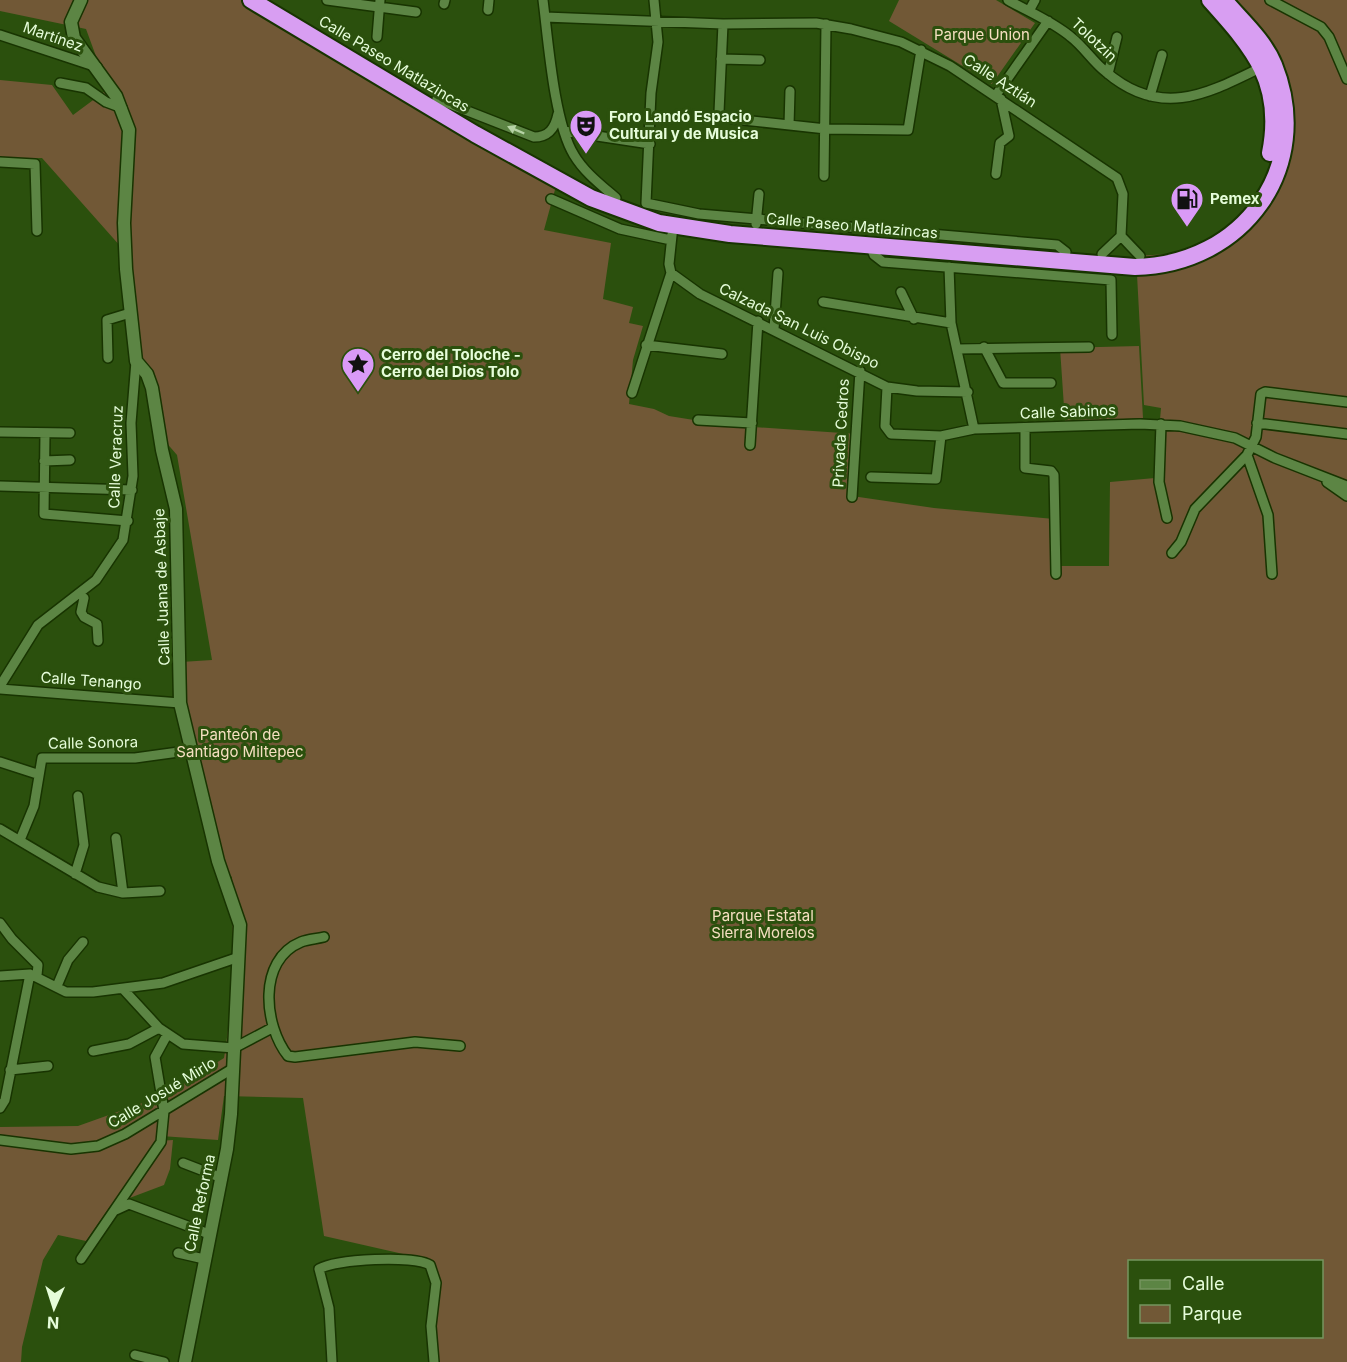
<svg xmlns="http://www.w3.org/2000/svg" width="1347" height="1362" font-family="Inter,sans-serif">
  <rect width="100%" height="100%" fill="#2b500d"/>
  <path fill="#715836" fill-rule="evenodd" d="M 0,0 L 263,0 L 559,175 L 544,230 L 611,243 L 603,299 L 633,307 L 629,323 L 643,326 L 633,360 L 629,404 L 654,409 L 669,416 L 725,425 L 857,434 L 852,496 L 934,508 L 1054,519 L 1054,566 L 1109,566 L 1110,482 L 1155,478 L 1161,408 L 1144,405 L 1136,256 L 1169,254 L 1197,246 L 1240,221 L 1268,187 L 1286,133 L 1234,0 L 1347,0 L 1347,1362 L 428,1362 L 434,1261 L 324,1236 L 303,1098 L 224,1096 L 218,1140 L 161,1136 L 158,1141 L 173,1140 L 170,1169 L 164,1185 L 111,1205 L 86,1241 L 58,1235 L 43,1260 L 22,1347 L 21,1362 L 0,1362 L 0,1127 L 78,1126 L 165,1095 L 224,1058 C 234,998 233,938 232,877 L 219,868 L 188,724 L 181,662 L 212,660 L 177,455 L 152,426 L 130,314 L 121,247 L 42,158 L 0,159 L 0,80 L 52,85 L 73,115 L 108,89 L 86,29 L 0,11 ZM 1130,1262 L 1322,1262 L 1322,1336 L 1130,1336 Z
    M 899,0 L 996,0 L 1035,23 L 992,84 L 889,21 Z
    M 1139,346 L 1143,418 L 1065,422 L 1060,348 Z"/>
  <g fill="none" stroke-linecap="round" stroke-linejoin="round">
    <g stroke="#183401" stroke-width="12">
      <path id="street" d="M 327,0 L 416,12
        M 543,0 C 548,39 554,123 574,155 C 584,172 601,185 616,198
        M 654,0 L 658,42 L 651,93 L 646,203 L 699,214 L 1057,245 L 1066,252
        M 1008,0 C 1029,12 1052,21 1071,37 C 1084,47 1093,62 1106,72 C 1161,119 1207,94 1262,67
        M 1270,0 L 1321,27 L 1329,37 L 1347,79
        M 444,4 L 445,0
        M 488,10 L 489,0
        M 1029,11 L 1035,0
        M 545,17 L 723,24 L 816,23 L 851,29 L 901,42 L 950,66 L 1117,178 L 1123,194 L 1121,236 L 1102,254
        M 723,24 L 719,112 L 724,118 L 826,129 L 908,130 L 921,50
        M 0,35 L 97,67
        M 377,37 L 380,0
        M 721,59 L 760,60
        M 1108,74 L 1117,37
        M 60,83 L 86,88 L 106,102 L 122,108
        M 996,95 L 1048,21
        M 1150,96 L 1162,55
        M 437,99 L 534,137 C 549,137 555,128 558,114
        M 789,125 L 790,91
        M 564,131 L 650,144
        M 0,162 L 35,164 L 37,231
        M 996,174 L 1000,143 L 1009,136 L 1001,99
        M 824,176 L 826,24
        M 551,199 L 620,229 L 671,240
        M 756,224 L 759,194
        M 673,226 L 669,264 L 671,273 L 700,294 L 887,387 L 917,391 L 968,392
        M 1121,236 L 1140,256
        M 870,245 L 874,255 L 883,262 L 1111,280 L 1112,335
        M 949,267 L 951,323 L 974,429
        M 901,292 L 914,319
        M 823,302 L 951,323
        M 774,329 L 778,273
        M 646,345 L 722,354
        M 984,347 L 1003,383 L 1051,383
        M 958,349 L 1089,347
        M 108,358 L 107,320 L 130,313
        M 887,387 L 885,426 L 891,434 L 941,436 L 974,429 L 1140,424 L 1180,426 L 1235,438 L 1275,458 L 1347,486
        M 632,393 L 671,273
        M 698,420 L 752,423
        M 1257,423 L 1347,434
        M 1161,424 L 1159,482 L 1167,518
        M 1025,429 L 1025,468 L 1051,471 L 1054,475 L 1056,574
        M 0,432 L 70,433
        M 45,433 L 44,514 L 128,521
        M 750,445 L 758,321
        M 44,461 L 70,460
        M 871,477 L 936,479 L 941,436
        M 1327,482 L 1347,496
        M 0,486 L 132,490
        M 852,497 L 860,371
        M 1172,553 L 1181,542 L 1195,509 L 1247,455
        M 1272,574 L 1268,515 L 1247,455 L 1256,437 L 1261,394 L 1265,392 L 1347,402
        M 84,598 L 81,612 L 84,617 L 97,624 L 98,641
        M 0,686 L 38,625 L 96,580 L 123,540 L 133,476 L 131,423 L 136,361
        M 0,689 L 180,703
        M 0,762 L 37,774
        M 0,829 L 98,887 L 123,893 L 160,891
        M 116,838 L 123,893
        M 20,840 L 34,806 L 42,758 L 135,758 L 193,750
        M 75,874 L 84,845 L 78,796
        M 0,923 L 12,939 L 38,965 L 37,975
        M 324,937 C 316,939 308,939 301,942 C 257,960 264,1026 288,1056 L 295,1057 L 415,1042 L 460,1046
        M 0,976 L 30,974 L 66,992 L 93,992 L 163,983 L 239,957
        M 57,986 L 68,960 L 83,942
        M 124,990 L 159,1028 L 183,1044 L 234,1048 L 272,1028
        M 93,1051 L 129,1044 L 159,1028
        M 10,1070 L 48,1066
        M 0,1108 L 5,1100 L 30,974
        M 0,1140 L 71,1149 L 98,1146 L 125,1134 L 232,1069
        M 183,1163 L 222,1178
        M 116,1210 L 129,1204 L 209,1234
        M 178,1253 L 204,1259
        M 81,1259 L 161,1142 L 164,1111 L 155,1057 L 167,1035
        M 135,1355 L 164,1362
        M 332,1362 L 329,1308 L 319,1269 C 336,1259 414,1255 430,1265 L 436,1283 L 431,1326 L 434,1362"/>
    </g>
    <g stroke="#183401" stroke-width="15">
      <path id="secondary" d="M 81,0 L 71,22 L 74,38 L 116,96 L 129,130 L 124,223 L 126,269 L 136,361 L 147,374 L 152,388 L 162,450 L 176,509 L 180,703 L 218,861 L 240,925 L 231,1114 L 227,1149 L 185,1362"/>
    </g>
    <g stroke="#183401" stroke-width="20">
      <path id="highway" d="M 251,0 L 475,134 L 591,198 L 659,223 L 730,234 L 1135,267 C 1243,265 1315,167 1274,65 C 1264,40 1241,20 1224,0
        M 1210,0 C 1254,49 1284,83 1270,153"/>
    </g>
    <use href="#street" stroke="#5c8544" stroke-width="9"/>
    <use href="#secondary" stroke="#5c8544" stroke-width="12"/>
    <use href="#highway" stroke="#d89ef2" stroke-width="16"/>
  </g>
  <defs><path id="oneway-solid" d="M-6-.8H1V-3.2L6.5 0L1 3.2V.8H-6Z" transform="scale(1.5)"/></defs>
  <use fill="#b6d3a6" href="#oneway-solid" transform="translate(516 130) rotate(-157)"/>
  <defs>
    <g id="theatre-pin" transform="scale(1.725)"><path d="M0 17L-7.5 6A9.5 9.5 0 1 1 7.5 6Z" fill="#da9af7" stroke="#2b500d"/><path d="M-5-5.5Q0-4 5-5.5V0Q5 5 0 6Q-5 5-5 0ZM-3.3-2.5H-1v1.5H-3.3ZM1-2.5H3.3v1.5H1ZM-2.8 1Q0 5.5 2.8 1Z" fill="#111"/></g>
    <g id="fuel-pin" transform="scale(1.725)"><path d="M0 17L-7.5 6A9.5 9.5 0 1 1 7.5 6Z" fill="#da9af7" stroke="#2b500d"/><path d="M-5.5-6h7V0h2V4h1.3V-2.5L3-4.5l.8-.8L6-3V5H2.5V1h-1V6h-7ZM-4.2-4.7v3.2H.2V-4.7Z" fill="#111"/></g>
    <g id="sight-pin" transform="scale(1.725)"><path d="M0 17L-7.5 6A9.5 9.5 0 1 1 7.5 6Z" fill="#da9af7" stroke="#2b500d"/><path d="M0-6L1.8-2.2L6-1.7L2.9 1.2L3.7 5.4L0 3.3L-3.7 5.4L-2.9 1.2L-6-1.7L-1.8-2.2Z" fill="#111"/></g>
  </defs>
  <g fill-rule="evenodd">
    <use href="#theatre-pin" x="586" y="126"/>
    <use href="#fuel-pin" x="1187" y="199"/>
    <use href="#sight-pin" x="358" y="364"/>
  </g>
  <g text-anchor="middle" stroke-width="6" stroke-linejoin="round" paint-order="stroke">
    <g font-size="15" fill="#f6dfc1" stroke="#2b500d">
      <text x="982" y="40">Parque Union</text>
      <text x="240" y="740">Panteón de<tspan x="240" dy="17">Santiago Miltepec</tspan></text>
      <text x="763" y="921">Parque Estatal<tspan x="763" dy="17">Sierra Morelos</tspan></text>
    </g>
    <g font-size="15" fill="#e6fdda" stroke="#2b500d">
      <text transform="translate(53 37) rotate(19)" y="5">Martínez</text>
      <text transform="translate(1094 40) rotate(43)" y="5">Tolotzin</text>
      <text transform="translate(394 64) rotate(31)" y="5">Calle Paseo Matlazincas</text>
      <text transform="translate(1000 81) rotate(33)" y="5">Calle Aztlán</text>
      <text transform="translate(852 226) rotate(5)" y="5">Calle Paseo Matlazincas</text>
      <text transform="translate(799 326) rotate(26)" y="5">Calzada San Luis Obispo</text>
      <text transform="translate(1068 412) rotate(-2)" y="5">Calle Sabinos</text>
      <text transform="translate(841 433) rotate(-87)" y="5">Privada Cedros</text>
      <text transform="translate(116 457) rotate(-88)" y="5">Calle Veracruz</text>
      <text transform="translate(162 587) rotate(-92)" y="5">Calle Juana de Asbaje</text>
      <text transform="translate(91 681) rotate(4)" y="5">Calle Tenango</text>
      <text transform="translate(93 743) rotate(-1)" y="5">Calle Sonora</text>
      <text transform="translate(162 1093) rotate(-31)" y="5">Calle Josué Mirlo</text>
      <text transform="translate(200 1203) rotate(-78)" y="5">Calle Reforma</text>
    </g>
    <g font-size="15" font-weight="bold" fill="#e6fdda" stroke="#2b500d" text-anchor="start">
      <text x="609" y="122">Foro Landó Espacio<tspan x="609" dy="17">Cultural y de Musica</tspan></text>
      <text x="1210" y="204">Pemex</text>
      <text x="381" y="360">Cerro del Toloche -<tspan x="381" dy="17">Cerro del Dios Tolo</tspan></text>
    </g>
  </g>
  <rect x="1128" y="1260" width="195" height="78" fill="#2b500d" stroke="#76955f" stroke-width="1.5"/>
  <rect x="1140" y="1280" width="30" height="9" fill="#5c8544" stroke="#76955f" stroke-width="1.5"/>
  <text x="1182" y="1290" font-size="18" fill="#e6fdda">Calle</text>
  <rect x="1140" y="1305" width="30" height="18" fill="#715836" stroke="#76955f" stroke-width="1.5"/>
  <text x="1182" y="1320" font-size="18" fill="#e6fdda">Parque</text>
  <g transform="translate(54 1308) rotate(183)" stroke="#2b500d" stroke-width="4.5" paint-order="stroke">
  <path d="M0-4.5L10 22L0 15L-10 22Z" fill="#e6fdda"/>
  <text y="-9" font-size="16" font-weight="bold" text-anchor="middle" fill="#e6fdda">N</text>
  </g>
</svg>
